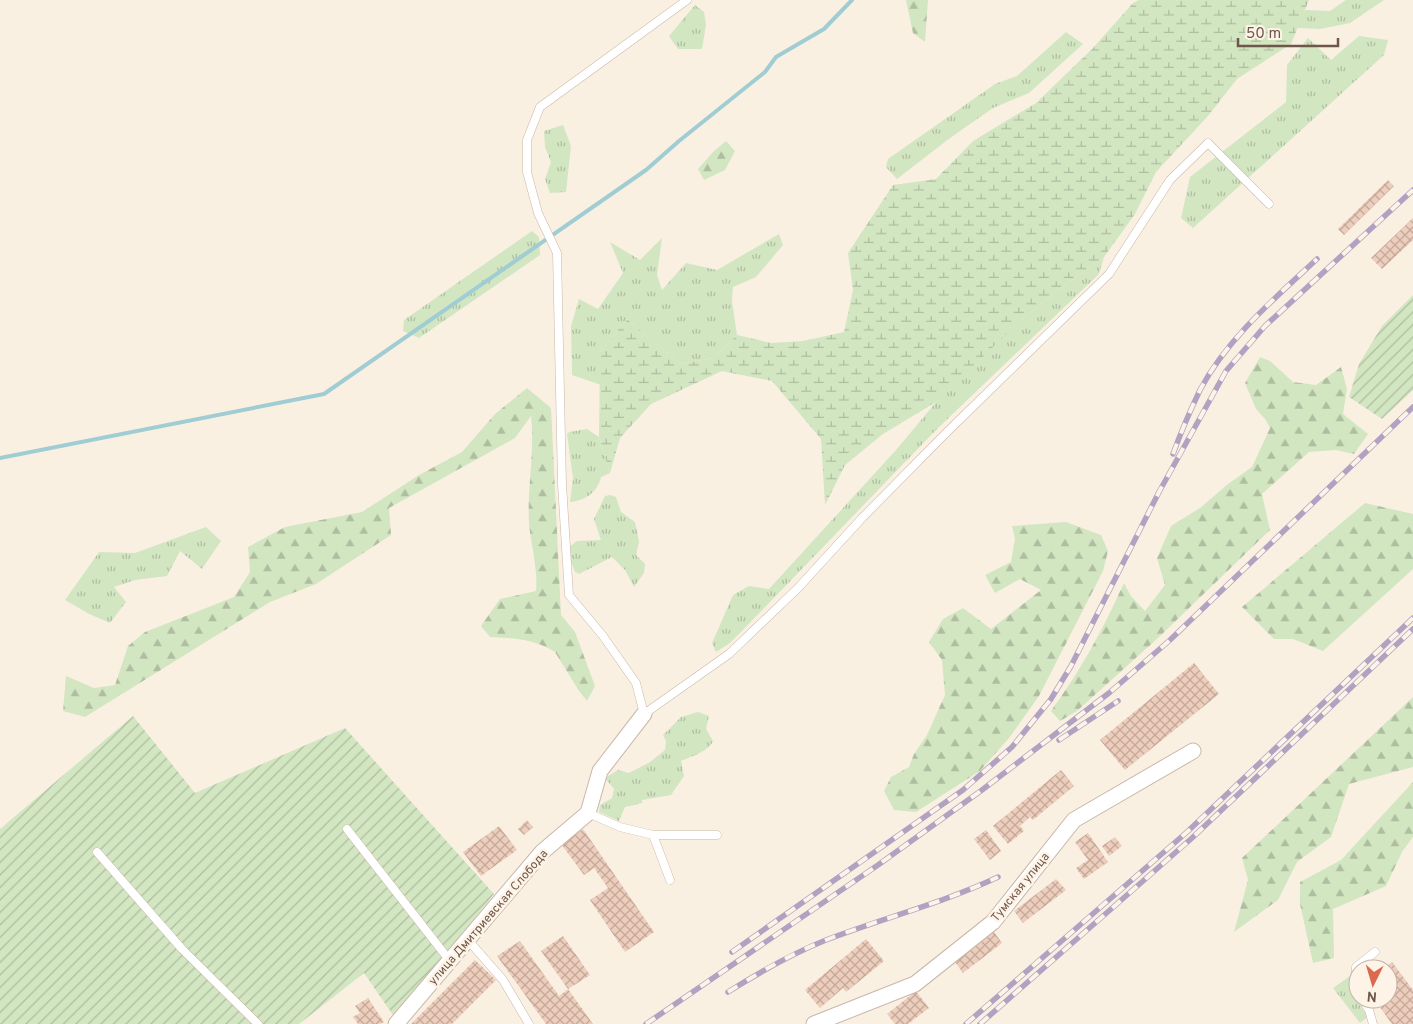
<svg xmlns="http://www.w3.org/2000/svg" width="1413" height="1024" font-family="Overpass,sans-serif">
  <defs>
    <pattern id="grass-tufts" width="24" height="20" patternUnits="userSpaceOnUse" patternTransform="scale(1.25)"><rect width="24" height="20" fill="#d2e6c2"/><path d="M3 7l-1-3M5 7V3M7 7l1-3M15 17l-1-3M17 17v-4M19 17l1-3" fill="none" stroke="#afbda0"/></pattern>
    <pattern id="forest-firs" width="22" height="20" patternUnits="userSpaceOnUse" patternTransform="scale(1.25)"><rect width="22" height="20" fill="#d2e6c2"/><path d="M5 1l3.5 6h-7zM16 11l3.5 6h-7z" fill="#afbda0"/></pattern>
    <pattern id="wetland-marsh" width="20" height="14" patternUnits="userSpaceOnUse" patternTransform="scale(1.25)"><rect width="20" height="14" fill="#d2e6c2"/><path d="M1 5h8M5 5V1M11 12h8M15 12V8" fill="none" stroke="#afbda0"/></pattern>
    <pattern id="garden-furrows" width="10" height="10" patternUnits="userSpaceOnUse" patternTransform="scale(1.25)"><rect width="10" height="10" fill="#d2e6c2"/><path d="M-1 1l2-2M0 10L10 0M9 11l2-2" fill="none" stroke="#afbda0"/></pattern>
    <pattern id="building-cross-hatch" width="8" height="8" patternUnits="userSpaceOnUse" patternTransform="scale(1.25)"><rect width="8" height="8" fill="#edcdbb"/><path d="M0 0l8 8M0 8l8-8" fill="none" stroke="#c4a99a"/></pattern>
  </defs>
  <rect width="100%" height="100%" fill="#faf0e2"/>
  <path fill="url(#grass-tufts)" d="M 1346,0 L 1384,0 L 1350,23 L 1320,29 L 1297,28 L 1305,10 L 1330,11 Z
    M 695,5 L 704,12 L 706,25 L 702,49 L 678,49 L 669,36 Z
    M 1066,32 L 1083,44 L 1029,93 L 993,108 L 950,138 L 897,179 L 886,167 L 888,159 L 995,84 L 1017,76 Z
    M 1359,36 L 1388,40 L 1384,55 L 1193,228 L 1181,218 L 1190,177 L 1286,102 L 1287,65 L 1308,38 L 1331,60 Z
    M 563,125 L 571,146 L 566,192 L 550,193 L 545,179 L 551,162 L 545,147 L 544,131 Z
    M 532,231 L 539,237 L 540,255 L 419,338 L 403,331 L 404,320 Z
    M 779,234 L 783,245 L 756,277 L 733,287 L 732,301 L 737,335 L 714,358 L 680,364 L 627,319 L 600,352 L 601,385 L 572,375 L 571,326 L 579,299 L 598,309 L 623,273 L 610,242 L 640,260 L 662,238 L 657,275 L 662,290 L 686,263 L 717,270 Z
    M 1104,257 L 1099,274 L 937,429 L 771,601 L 730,643 L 716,652 L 712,643 L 733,595 L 749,586 L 769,589 L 896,450 L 936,402 L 968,370 L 1021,320 L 1057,291 Z
    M 587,429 L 599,437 L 610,473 L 601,477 C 598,492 585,501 570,502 L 573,478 L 567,434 L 569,432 Z
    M 610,495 L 616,497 L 621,512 L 635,522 L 639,542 L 636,555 L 645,564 L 644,573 L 634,587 L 625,570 L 612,557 L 579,574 L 575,572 L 568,553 L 569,547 L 577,541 L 601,540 L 594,519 L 605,496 Z
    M 206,527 L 221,541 L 202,569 L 180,551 L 167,576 L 135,580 L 114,587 L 126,602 L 110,623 L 89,614 L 65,600 L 99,552 L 135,553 Z
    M 698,712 L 709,716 L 706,729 L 713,741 C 708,752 692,756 681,761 L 684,776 L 671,795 L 642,800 L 642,803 L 625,807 L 619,821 L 599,812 L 600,805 L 612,798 L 614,789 L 605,778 L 618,770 L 629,773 L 650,762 L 665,750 L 666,741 L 663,735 L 681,717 Z
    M 1350,976 L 1352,979 L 1352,994 L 1368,1017 L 1360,1023 L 1333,988 Z"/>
  <path fill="url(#forest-firs)" d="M 906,0 L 928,0 L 925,42 L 913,33 Z
    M 726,141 L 735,151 L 725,170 L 704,180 L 698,169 L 713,152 Z
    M 1260,357 L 1270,361 L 1293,382 L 1316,385 L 1341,367 L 1347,389 L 1343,414 L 1368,434 L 1354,454 L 1336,450 L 1309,452 L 1262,494 L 1270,530 L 1158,638 L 1077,711 L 1060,721 L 1051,711 C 1081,670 1103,629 1124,583 L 1131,596 L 1145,611 L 1165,585 L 1157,558 L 1171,526 L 1200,508 L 1228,484 L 1252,467 L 1270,428 L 1265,419 L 1256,409 L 1245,383 Z
    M 527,388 L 551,408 L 561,615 L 575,632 L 595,686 L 587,701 L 579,691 L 555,652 C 535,639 514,638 490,637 L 481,626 L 500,599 L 536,591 C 538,568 531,546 529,523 C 527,488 535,451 531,416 L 515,438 L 389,508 L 391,535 L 316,584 L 270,602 L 85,717 L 63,711 L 66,676 L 94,688 L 115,685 L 128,646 L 145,632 L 234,597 L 250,572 L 248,547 L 285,527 L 362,512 L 419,475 L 462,452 L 495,414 Z
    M 1365,503 L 1413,514 L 1413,569 L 1323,651 L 1293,639 L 1274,639 L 1242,607 Z
    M 1066,522 L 1101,535 L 1108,551 L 1103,571 L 1039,696 L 1009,738 L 980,771 L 916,812 L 894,810 L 884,791 L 891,777 L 909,767 L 914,754 L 927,735 L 945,695 L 942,660 L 929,642 L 943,619 L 963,608 L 991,629 L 1041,590 L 1020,579 L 995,593 L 985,575 L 1011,562 L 1015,539 L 1012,526 Z
    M 1413,697 L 1413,767 L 1349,784 L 1331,837 L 1297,862 L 1278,900 L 1234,932 L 1248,880 L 1242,858 Z
    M 1413,782 L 1413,837 L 1402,852 L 1386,886 L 1333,909 L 1334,958 L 1313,963 L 1300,904 L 1300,882 L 1341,860 Z"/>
  <path fill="url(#wetland-marsh)" d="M 1139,0 L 1309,0 L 1291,44 L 1237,79 L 1208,116 L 1156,172 L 1135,214 L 1104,257 L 1057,291 L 1021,320 L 936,402 L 883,434 L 845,465 L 825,505 L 821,439 L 772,381 L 722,371 L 651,404 L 620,438 L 610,473 L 599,437 L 600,352 L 627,319 L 680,364 L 714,358 L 737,335 L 771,343 L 803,341 L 844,332 L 853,290 L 848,253 L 893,185 L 936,179 L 973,141 L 1036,103 L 1093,48 L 1133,3 Z"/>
  <path fill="url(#garden-furrows)" d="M 1413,295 L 1413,390 L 1382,419 L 1349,397 L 1359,364 L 1382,326 Z
    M 133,716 L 195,793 L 345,728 L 494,894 L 395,1018 L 364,973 L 299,1024 L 0,1024 L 0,829 Z"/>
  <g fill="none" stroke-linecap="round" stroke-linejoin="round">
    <path stroke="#9fcdd3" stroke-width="4" d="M 0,458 L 324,394 L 646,170 L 679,141 L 765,72 L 776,57 L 824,29 L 852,0"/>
  </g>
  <path fill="url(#building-cross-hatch)" d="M 1388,180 L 1394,186 L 1344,235 L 1338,229 Z
    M 1413,218 L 1413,240 L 1382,269 L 1371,258 Z
    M 1194,663 L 1219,694 L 1125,770 L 1100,740 Z
    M 1061,770 L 1074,786 L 1033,820 L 1030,817 L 1020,826 L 1024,831 L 1008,844 L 993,826 Z
    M 527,820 L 533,827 L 524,835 L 518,829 Z
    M 499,826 L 517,850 L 481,876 L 463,852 Z
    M 583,829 L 654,932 L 625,952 L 590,900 L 608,888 L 594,868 L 584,875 L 561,844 Z
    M 986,830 L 1001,851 L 990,860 L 974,839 Z
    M 1088,833 L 1108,862 L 1084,879 L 1076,868 L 1088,860 L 1075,842 Z
    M 1115,837 L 1122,846 L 1109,856 L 1102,846 Z
    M 1056,879 L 1066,890 L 1023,923 L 1014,911 Z
    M 994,932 L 1002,943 L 963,973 L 955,962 Z
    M 563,936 L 590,975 L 568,989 L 541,951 Z
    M 866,939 L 884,961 L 846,992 L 843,988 L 820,1008 L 805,990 Z
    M 520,941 L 559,996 L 568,989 L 593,1024 L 546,1024 L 497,956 Z
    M 475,960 L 496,980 L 452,1024 L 411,1024 Z
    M 1392,962 L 1413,990 L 1413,1024 L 1392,1024 L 1374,999 L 1388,999 L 1388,969 L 1383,969 Z
    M 916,991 L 929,1008 L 908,1024 L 895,1024 L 887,1014 Z
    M 368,998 L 384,1022 L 380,1024 L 358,1024 L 353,1017 L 360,1013 L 355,1006 Z"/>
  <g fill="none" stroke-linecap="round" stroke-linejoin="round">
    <g stroke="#c9b7a9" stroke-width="9">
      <path id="lane" d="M 687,0 L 540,107 L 527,140 L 527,172 L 538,213 L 557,253 L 562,484 L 569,595 L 603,636 L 636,683 L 644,714 L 729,654 L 798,588 L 863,517 L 946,433 L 1109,274 L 1170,180 L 1208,143 L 1269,204
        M 588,813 L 620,827 L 653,835 L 670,880
        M 347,829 L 450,961
        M 653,835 L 717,835
        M 97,852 L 182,949 L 258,1024
        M 468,940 L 503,980 L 529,1024
        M 1358,993 L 1355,984 L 1356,967 L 1375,952
        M 1362,999 L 1369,1010 L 1373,1024"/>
    </g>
    <g stroke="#c9b7a9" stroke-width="17">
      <path id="street" d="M 396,1024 L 542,852 L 588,813 L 600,771 L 644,714
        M 814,1024 L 915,984 L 993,922 L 1074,820 L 1193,751"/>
    </g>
    <use href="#lane" stroke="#fff" stroke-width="8"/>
    <use href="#street" stroke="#fff" stroke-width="15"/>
    <g stroke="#b2a2c2" stroke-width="5.5">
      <path id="rail" d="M 1173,454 C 1181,432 1190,411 1200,390 C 1227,339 1275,298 1317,259
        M 1059,740 L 1118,701
        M 732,952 L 963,790 L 1012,747 L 1051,699 L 1071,666 L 1159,492 L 1226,371 L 1265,326 L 1413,190
        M 728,992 C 760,972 791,954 826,940 C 883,918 943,903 998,877
        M 646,1024 L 878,865 L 982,790 L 1109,693 L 1170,640 L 1413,407
        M 966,1024 L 1187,832 L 1413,618
        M 980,1024 L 1192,838 L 1413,629"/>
    </g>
    <use href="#rail" stroke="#fdf4e7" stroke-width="4" stroke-dasharray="11" stroke-linecap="butt"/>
  </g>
  <g text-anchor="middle" stroke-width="5" stroke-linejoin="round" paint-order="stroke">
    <g font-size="12" fill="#6f564a" stroke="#fdf4e7">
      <text transform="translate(1020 887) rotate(-51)" y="4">Тумская улица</text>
      <text transform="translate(488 917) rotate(-49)" y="4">улица Дмитриевская Слобода</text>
    </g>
  </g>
  <g transform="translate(1373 984) rotate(185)"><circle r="24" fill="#fdf4e7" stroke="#c4b5a8"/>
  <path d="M0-4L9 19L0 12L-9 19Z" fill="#dc694f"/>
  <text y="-8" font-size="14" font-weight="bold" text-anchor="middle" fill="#6f564a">N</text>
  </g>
  <path d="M1238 38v8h100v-8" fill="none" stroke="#6f564a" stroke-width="2.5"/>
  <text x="1246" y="38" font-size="15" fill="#6f564a" stroke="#fdf4e7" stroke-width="4" paint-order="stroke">50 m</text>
</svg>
